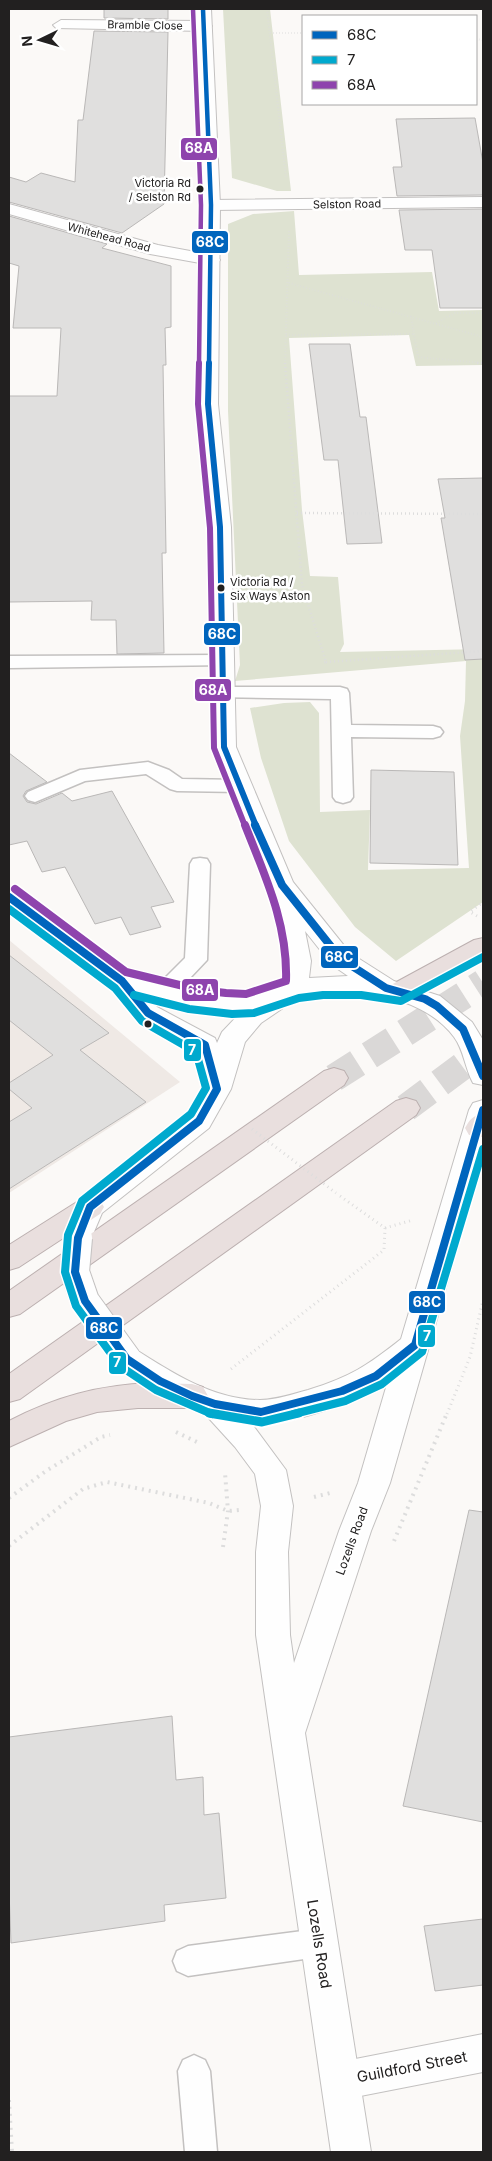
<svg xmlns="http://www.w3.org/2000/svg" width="492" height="2161" font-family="Inter,sans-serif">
  <rect width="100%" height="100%" fill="#fbf9f7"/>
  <path fill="#efe9e5" d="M 9,940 L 180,1082 L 9,1193 Z"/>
  <path fill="#dee2d1" d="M 223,9 L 270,9 L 291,191 L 277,191 L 232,178 Z
    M 294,211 L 299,275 L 432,272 L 439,311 L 483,310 L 483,365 L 416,366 L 409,335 L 289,338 L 302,510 L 310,576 L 338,577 L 344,644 L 340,652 L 483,649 L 483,902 L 396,961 L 355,927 L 289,841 L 261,758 L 250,708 L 284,703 L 310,702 L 319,713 L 320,812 L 370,810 L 368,870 L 469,868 L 460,736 L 465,701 L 466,661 L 235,681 L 240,665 L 228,411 L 228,224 L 253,214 Z"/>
  <path fill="#e0dfde" stroke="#bab8b7" d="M 104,9 L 168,9 L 168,19 L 104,18 Z
    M 94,31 L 168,32 L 164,204 L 122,233 L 9,202 L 9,177 L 26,182 L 41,173 L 75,182 L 78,120 L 83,120 Z
    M 475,118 L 483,163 L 483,195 L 397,196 L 393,167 L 402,167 L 396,119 Z
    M 483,209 L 483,308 L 440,308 L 432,250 L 405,250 L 399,210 Z
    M 9,216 L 107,244 L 102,248 L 171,266 L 171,327 L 165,328 L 166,365 L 163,365 L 166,553 L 162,553 L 164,653 L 117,654 L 116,620 L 91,620 L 92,601 L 9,602 L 9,396 L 57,396 L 61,328 L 13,328 L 19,266 L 9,263 Z
    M 309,344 L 350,344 L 360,417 L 366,417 L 382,543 L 347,544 L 338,460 L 324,460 Z
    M 483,478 L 483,659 L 465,660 L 441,518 L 445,518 L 438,479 Z
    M 9,753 L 47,782 L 26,791 L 23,796 L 27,802 L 36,804 L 62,793 L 72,801 L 112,791 L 174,902 L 151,907 L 161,927 L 130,935 L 121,917 L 95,924 L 65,867 L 42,872 L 27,841 L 9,845 Z
    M 371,770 L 454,772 L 458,865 L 370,863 Z
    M 9,955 L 109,1033 L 80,1050 L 146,1102 L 9,1189 L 9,1122 L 32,1108 L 9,1089 L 9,1083 L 53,1055 L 9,1020 Z
    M 469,1510 L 483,1512 L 483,1822 L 403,1806 Z
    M 172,1716 L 176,1780 L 203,1777 L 204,1815 L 219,1813 L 226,1898 L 164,1905 L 165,1921 L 11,1943 L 9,1891 L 9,1737 Z
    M 483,1919 L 483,1985 L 435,1991 L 424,1926 Z"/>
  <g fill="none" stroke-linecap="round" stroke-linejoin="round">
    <path stroke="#dad8d7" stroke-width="28" stroke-dasharray="28 14" stroke-linecap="butt" d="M 334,1078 L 483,983
      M 406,1108 L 483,1051"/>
    <g stroke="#c3c1c0" stroke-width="3">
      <path id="lane" d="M 221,655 L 228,657 L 230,661 L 228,665 L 9,668 L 9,656 Z
        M 222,687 L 340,687 L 347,689 L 349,693 L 351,725 L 433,726 L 440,728 L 443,732 L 440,736 L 433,738 L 351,737 L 353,797 L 350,801 L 343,803 L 336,801 L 333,797 L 331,699 L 215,697 L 213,693 L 215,689 Z
        M 148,762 L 169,770 L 182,779 L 240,780 L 247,782 L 250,786 L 247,790 L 240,792 L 177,791 L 170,789 L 146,774 L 85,781 L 35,802 L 28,800 L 25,796 L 28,792 L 80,770 Z
        M 200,858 L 207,859 L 210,864 L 207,960 L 172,997 L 164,999 L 156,997 L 153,992 L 156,987 L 185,958 L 190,864 L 193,859 Z
        M 318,1929 L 329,1933 L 333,1943 L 329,1953 L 318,1957 L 188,1976 L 177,1971 L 173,1961 L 177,1951 L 188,1946 Z
        M 194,2055 L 205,2060 L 210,2071 L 217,2152 L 185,2152 L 178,2071 L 183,2060 Z"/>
    </g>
    <g stroke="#c3c1c0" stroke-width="2">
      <path id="street" d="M 61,20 L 204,21 L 212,26 L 204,31 L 56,28 L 53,25 Z
        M 483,197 L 483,207 L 211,210 L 205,209 L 202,205 L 205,201 L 211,200 Z
        M 9,204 L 158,245 L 217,256 L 220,260 L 217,264 L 211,265 L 150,254 L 9,214 Z
        M 483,2034 L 483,2072 L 340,2100 L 326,2095 L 321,2081 L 326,2067 L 340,2062 Z"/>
    </g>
    <g stroke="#c3c1c0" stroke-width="2">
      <path id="secondary" d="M 196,9 L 211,9 L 220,205 L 218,404 L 231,527 L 236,747 L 293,882 L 350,953 L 394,981 L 440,996 L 472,1022 L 483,1040 L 483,1085 L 473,1083 C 465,1069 464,1050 454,1037 C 421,992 340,983 290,1000 L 286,1006 L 261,1023 L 245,1042 L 231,1089 L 209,1128 L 102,1213 L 91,1239 L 81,1242 L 71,1239 L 66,1231 L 80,1200 L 189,1114 L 203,1089 L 193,1050 L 139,1019 L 113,987 L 9,909 L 9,889 L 18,891 L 131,975 L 183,988 L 229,994 L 251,993 L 282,984 L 285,961 L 273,890 L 259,866 L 212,747 L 209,527 L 198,404 L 202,205 ZM 305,931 L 332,965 L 348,976 L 309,978 L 311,961 ZM 150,997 L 198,1009 L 241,1012 L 222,1032 L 217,1043 L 215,1038 L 157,1007 Z
        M 483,1100 L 483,1158 L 390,1483 L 371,1531 L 305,1733 L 371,2152 L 331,2152 L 256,1635 L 256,1552 L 261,1506 L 255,1474 L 235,1447 L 204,1413 L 179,1404 L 146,1387 L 116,1367 L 112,1359 L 116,1351 L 127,1347 L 138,1351 C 174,1374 215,1400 260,1400 C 276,1400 293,1394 308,1390 C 350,1377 367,1366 401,1339 L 469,1110 L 473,1103 ZM 387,1384 L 358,1483 L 339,1531 L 294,1663 L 290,1635 L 288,1552 L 293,1506 L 286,1470 L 252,1424 C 287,1427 357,1401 387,1384 Z"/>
    </g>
    <g stroke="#bcb0b0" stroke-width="2">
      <path id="highway" d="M 483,938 L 483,957 L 409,997 L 400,1000 L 391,997 L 387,991 L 391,985 L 474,940 Z
        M 334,1068 L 344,1071 L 348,1078 L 344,1085 L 20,1314 L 9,1317 L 9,1291 L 324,1071 Z
        M 406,1098 L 416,1101 L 420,1108 L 416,1115 L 20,1399 L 9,1402 L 9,1374 L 396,1101 Z
        M 483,1113 L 483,1137 L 469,1135 L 465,1128 C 470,1119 473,1116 483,1113 Z
        M 90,1196 L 100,1200 L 104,1207 L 100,1214 L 19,1267 L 9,1270 L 9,1245 L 80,1200 Z
        M 151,1383 L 192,1384 L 203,1387 L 208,1396 L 203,1405 L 192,1408 L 138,1408 L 97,1412 L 66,1421 L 9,1447 L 9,1421 C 55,1397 99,1385 151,1383 Z"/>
    </g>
    <path stroke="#ddd" stroke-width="2" stroke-dasharray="0.5 2.5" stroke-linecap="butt" d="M 267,9 L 286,178
      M 270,33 L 303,33
      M 476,39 L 483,40
      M 289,283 L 483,337
      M 411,316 L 418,357 L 483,363
      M 436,323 L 455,313 L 483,313
      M 286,335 L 413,334
      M 285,364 L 289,231"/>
    <path stroke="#ddd" stroke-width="2.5" stroke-dasharray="1 3" stroke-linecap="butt" d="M 285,363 L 302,585 L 326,662 L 323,663
      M 477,363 L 483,363
      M 297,513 L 483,514
      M 326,662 L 483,651"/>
    <path stroke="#ddd" stroke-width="3" stroke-dasharray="1 4" stroke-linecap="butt" d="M 477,916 L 470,912 L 483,902
      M 385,1228 L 413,1220
      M 231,1369 L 384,1250 L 385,1228 L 340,1196
      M 447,1414 L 470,1357 L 483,1300"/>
    <path stroke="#ddd" stroke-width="4" stroke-dasharray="2 5" stroke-linecap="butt" d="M 176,1432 L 199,1443
      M 314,1497 L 330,1493
      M 9,1498 L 46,1471 L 101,1437 L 110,1435
      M 394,1541 L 447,1413
      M 9,1546 L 83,1489 L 107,1482 L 209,1503 L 228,1511 L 239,1510
      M 223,1547 L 228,1511 L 225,1473
      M 9,2100 L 12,2152"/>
    <use href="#lane" fill="#fefefe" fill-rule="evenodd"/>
    <use href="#street" fill="#fefefe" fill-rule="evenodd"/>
    <use href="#secondary" fill="#fefefe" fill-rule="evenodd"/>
    <use href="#highway" fill="#e9dfde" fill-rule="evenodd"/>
    <g stroke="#c3c1c0" stroke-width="30" stroke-linecap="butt">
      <path id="secondary-bridge" d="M 78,1238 L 75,1272 L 85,1301 L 127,1359"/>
    </g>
    <path stroke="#ddd" stroke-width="3" stroke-dasharray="1 4" stroke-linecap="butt" d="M 252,1129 L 336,1193"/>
    <use href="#secondary-bridge" stroke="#fefefe" stroke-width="28"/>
    <g stroke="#fff" stroke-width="7">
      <path id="bus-1-far2" d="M 203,9 L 211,205 L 209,364"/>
    </g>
    <g stroke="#fff" stroke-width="9">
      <path id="bus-1-far1" d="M 209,363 L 208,404 L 220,527 L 224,747 L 256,826"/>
    </g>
    <g stroke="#fff" stroke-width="11">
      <path id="bus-1" d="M 255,825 L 282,885 L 341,959 L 386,988 L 425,999 L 437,1006 L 463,1029 L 483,1076
        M 9,897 L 122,981 L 148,1013 L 205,1045 L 217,1089 L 199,1121 L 90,1207 L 78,1238 L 75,1272 L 85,1301 L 127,1359 L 160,1381 L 192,1396 L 215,1404 L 261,1412 L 342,1391 L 376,1376 L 415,1345 L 483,1110"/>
    </g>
    <g stroke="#fff" stroke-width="11">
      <path id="bus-2-far1" d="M 9,909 L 115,988 L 142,1021 L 196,1052 L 206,1088 L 191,1114 L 82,1201 L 68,1235 L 65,1272 L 76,1306 L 120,1366 L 156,1390 L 212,1414
        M 134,995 L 189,1009 L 232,1014 L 254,1013 L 299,998 L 323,995 L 361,995 L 401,1001 L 483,957
        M 294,1414 L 345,1401 L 382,1384 L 422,1352 L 483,1149"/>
    </g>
    <g stroke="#fff" stroke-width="13">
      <path id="bus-2" d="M 209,1413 L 262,1422 L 299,1413"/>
    </g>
    <g stroke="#fff" stroke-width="7">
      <path id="bus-3-far2" d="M 193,9 L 201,205 L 199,364"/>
    </g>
    <g stroke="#fff" stroke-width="9">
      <path id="bus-3-far1" d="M 199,363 L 198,404 L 210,528 L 214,748 L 245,826"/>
    </g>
    <g stroke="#fff" stroke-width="11">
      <path id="bus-3" d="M 15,889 L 126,972 L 200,990 L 226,993 L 246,994 L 286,981 C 288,924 265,876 245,825"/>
    </g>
    <use href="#bus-1-far2" stroke="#0065bd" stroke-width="4.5"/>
    <use href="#bus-1-far1" stroke="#0065bd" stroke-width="6"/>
    <use href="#bus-1" stroke="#0065bd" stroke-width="8"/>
    <use href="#bus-2-far1" stroke="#00a9ce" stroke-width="8"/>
    <use href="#bus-2" stroke="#00a9ce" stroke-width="9"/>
    <use href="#bus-3-far2" stroke="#8e44ad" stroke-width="4.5"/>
    <use href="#bus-3-far1" stroke="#8e44ad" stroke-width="6"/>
    <use href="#bus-3" stroke="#8e44ad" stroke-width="8"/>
  </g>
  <g fill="#222020" stroke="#fff" stroke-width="2">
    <circle cx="200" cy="189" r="4.5"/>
    <circle cx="221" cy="588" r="4.5"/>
    <circle cx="148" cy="1024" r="4.5"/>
  </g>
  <g text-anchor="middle" stroke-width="5" stroke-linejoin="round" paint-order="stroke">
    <g font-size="11" fill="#222020" stroke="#fff">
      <text transform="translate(145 25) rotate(1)" y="4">Bramble Close</text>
      <text transform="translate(347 204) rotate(-1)" y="4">Selston Road</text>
      <text transform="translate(109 237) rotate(15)" y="4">Whitehead Road</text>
    </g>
    <g font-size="11" fill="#222020" stroke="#fff" text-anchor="end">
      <text x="191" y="187">Victoria Rd<tspan x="191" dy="14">/ Selston Rd</tspan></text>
      <text x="230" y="586" text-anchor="start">Victoria Rd /<tspan x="230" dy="14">Six Ways Aston</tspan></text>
    </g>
    <g font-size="12" fill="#222020" stroke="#fff">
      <text transform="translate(352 1541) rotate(-70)" y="4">Lozells Road</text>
    </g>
    <g font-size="15" fill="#222020" stroke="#fff">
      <text transform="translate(319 1944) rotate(81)" y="5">Lozells Road</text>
      <text transform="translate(412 2067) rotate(-11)" y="5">Guildford Street</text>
    </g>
  </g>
  <g stroke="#fff" stroke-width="2">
    <rect x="180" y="137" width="38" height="24" rx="5" fill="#8e44ad"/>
    <rect x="191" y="230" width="38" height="24" rx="5" fill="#0065bd"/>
    <rect x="203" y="622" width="38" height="24" rx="5" fill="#0065bd"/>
    <rect x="194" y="678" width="38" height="24" rx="5" fill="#8e44ad"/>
    <rect x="320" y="945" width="39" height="24" rx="5" fill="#0065bd"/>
    <rect x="181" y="978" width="38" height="24" rx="5" fill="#8e44ad"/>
    <rect x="183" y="1038" width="19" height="24" rx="5" fill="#00a9ce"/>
    <rect x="408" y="1290" width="38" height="24" rx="5" fill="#0065bd"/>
    <rect x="85" y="1316" width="38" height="24" rx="5" fill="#0065bd"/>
    <rect x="417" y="1324" width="19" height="24" rx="5" fill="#00a9ce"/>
    <rect x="108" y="1351" width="19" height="24" rx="5" fill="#00a9ce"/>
  </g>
  <g font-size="14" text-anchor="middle" font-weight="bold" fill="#fff">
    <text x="199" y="153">68A</text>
    <text x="210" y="247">68C</text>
    <text x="222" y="639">68C</text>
    <text x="213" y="695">68A</text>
    <text x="339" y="962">68C</text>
    <text x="200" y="995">68A</text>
    <text x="192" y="1055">7</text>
    <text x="427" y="1307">68C</text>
    <text x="104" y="1333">68C</text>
    <text x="427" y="1341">7</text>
    <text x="117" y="1367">7</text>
  </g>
  <rect width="492" height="2161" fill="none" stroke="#222020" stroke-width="20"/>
  <rect x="302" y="15" width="175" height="90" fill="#ffffff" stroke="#a7a6a6"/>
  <rect x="312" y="31" width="25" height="8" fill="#0065bd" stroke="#a7a6a6"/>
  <text x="347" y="40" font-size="15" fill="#222020">68C</text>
  <rect x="312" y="56" width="25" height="8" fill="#00a9ce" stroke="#a7a6a6"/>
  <text x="347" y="65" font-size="15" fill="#222020">7</text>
  <rect x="312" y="81" width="25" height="8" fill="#8e44ad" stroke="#a7a6a6"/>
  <text x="347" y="90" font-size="15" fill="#222020">68A</text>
  <g transform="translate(40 40) rotate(265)" stroke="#ffffff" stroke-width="4" paint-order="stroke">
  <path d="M0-4L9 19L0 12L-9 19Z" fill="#222020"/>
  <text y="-8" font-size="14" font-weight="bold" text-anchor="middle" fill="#222020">N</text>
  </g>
</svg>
